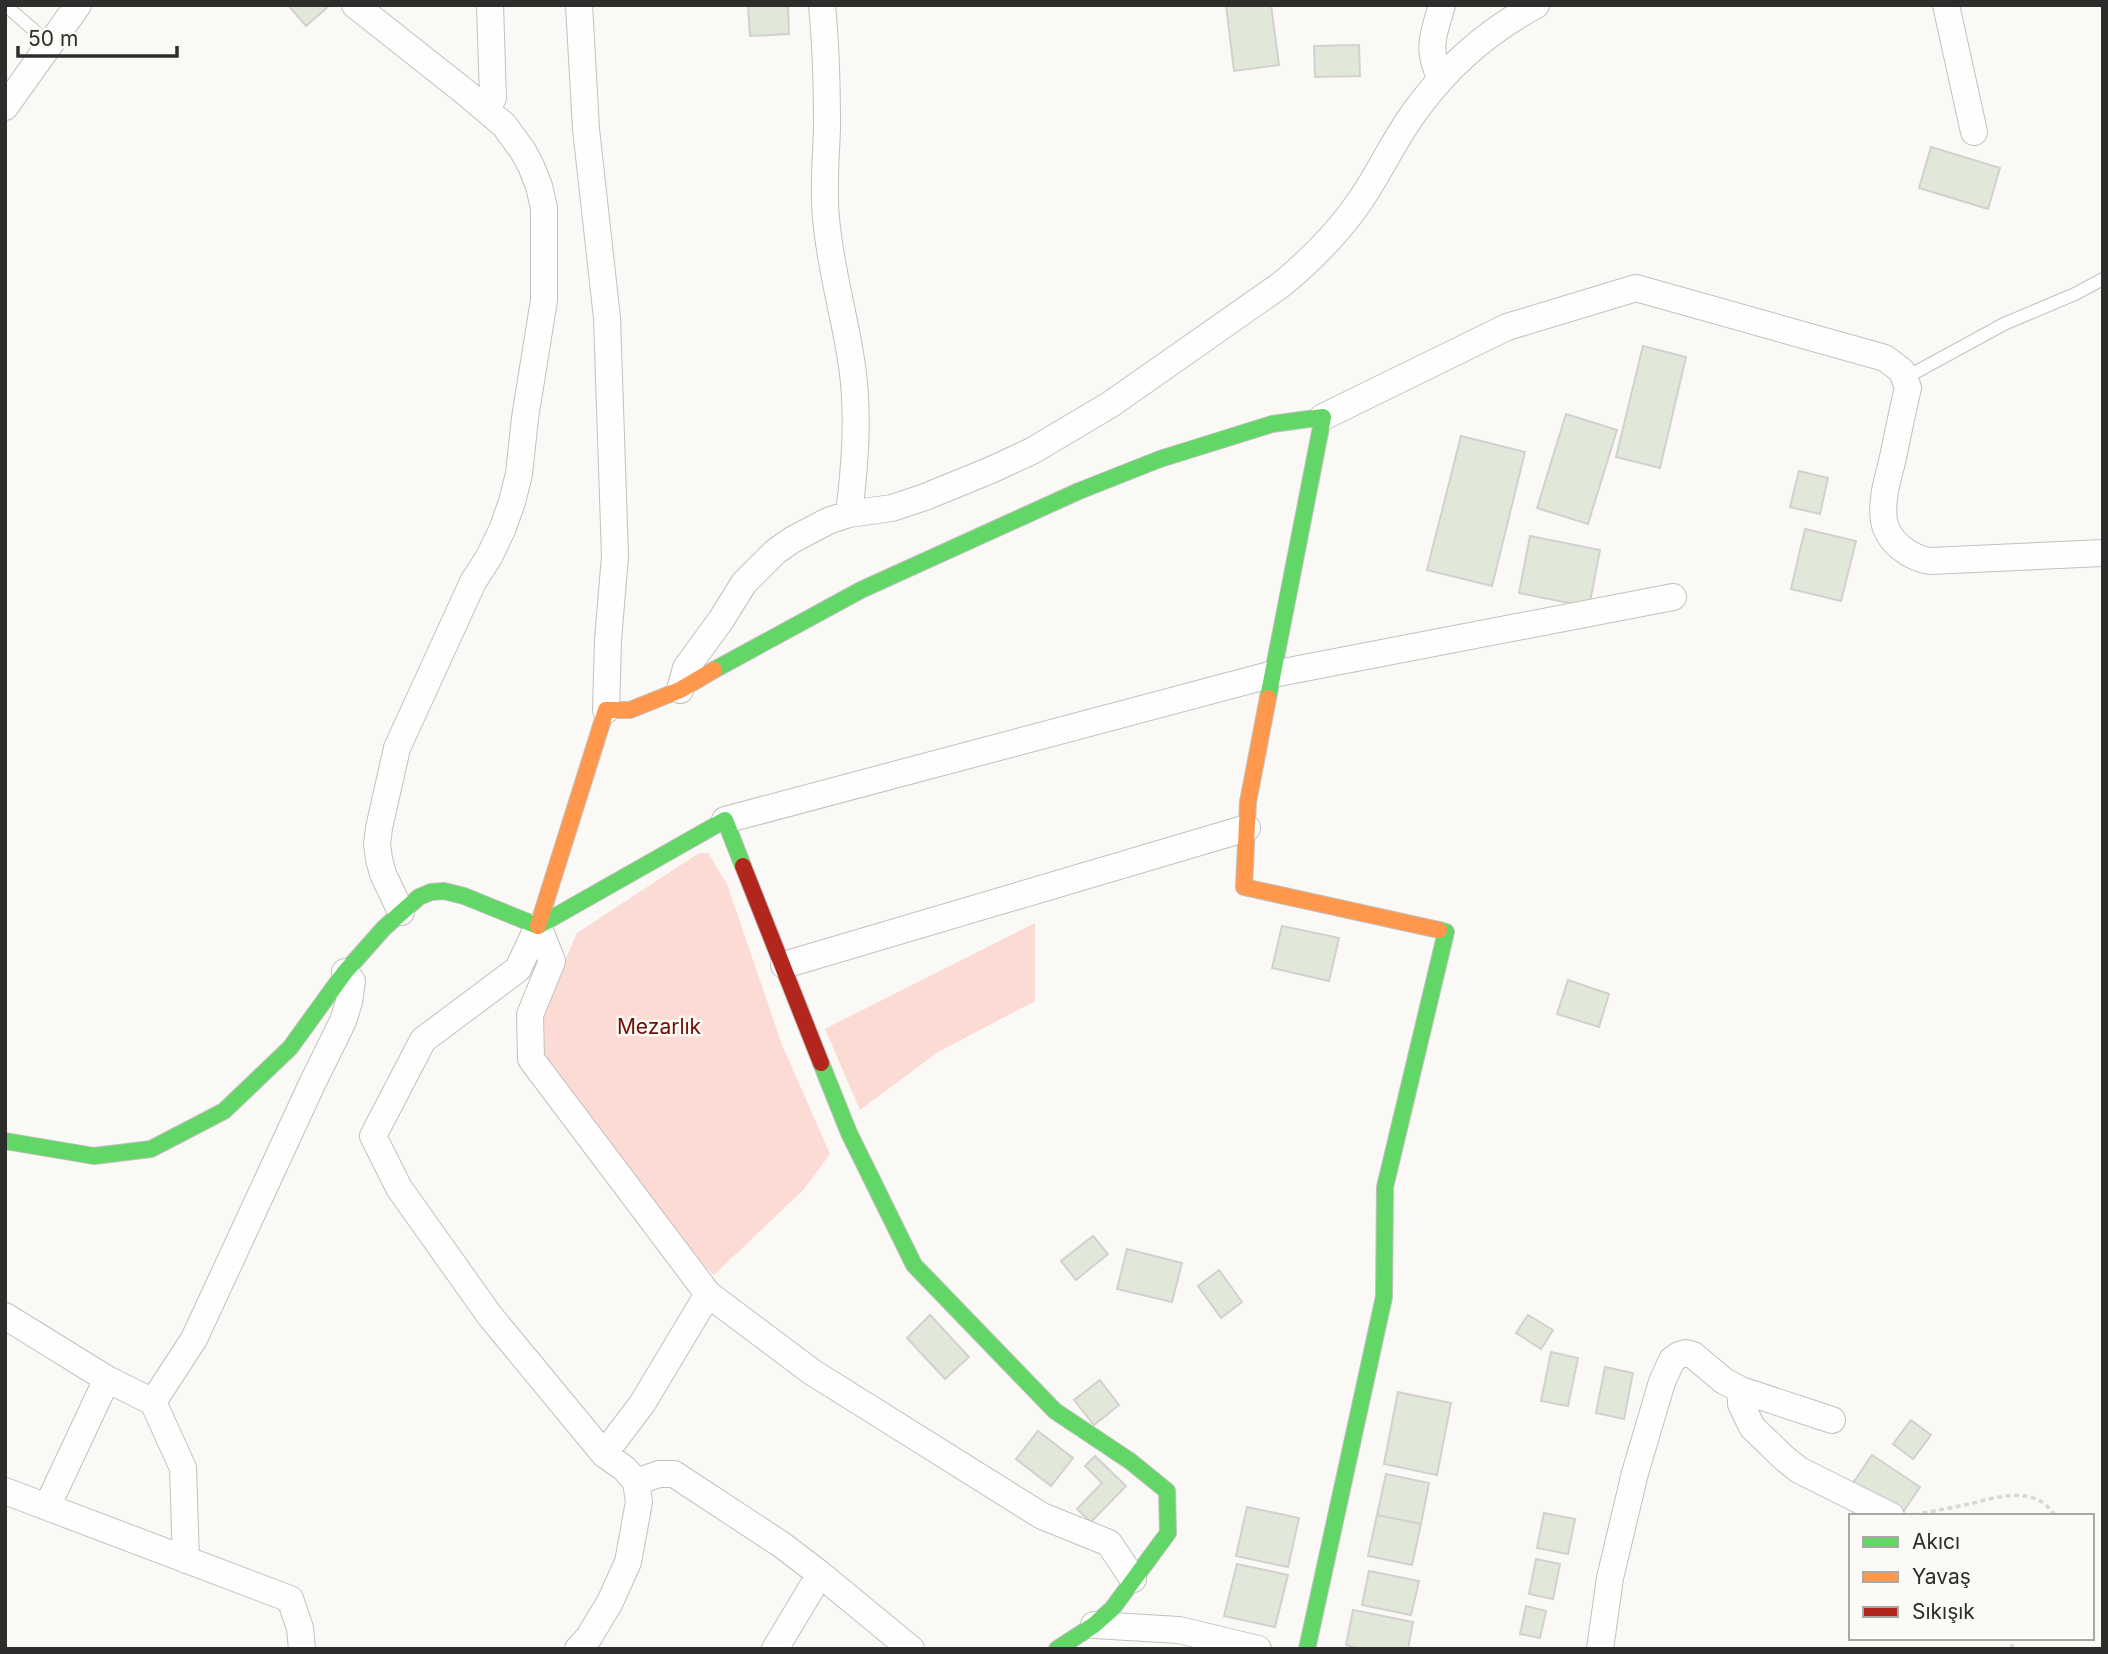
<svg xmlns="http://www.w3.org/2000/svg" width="2108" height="1654" font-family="Inter,sans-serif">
  <rect width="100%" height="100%" fill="#faf9f5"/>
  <path fill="#fbdbd4" d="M 699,853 L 708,853 L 727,884 L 782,1045 L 830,1154 L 804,1189 L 714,1275 L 691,1254 L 545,1059 L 541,1030 L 549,997 L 577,933 Z
    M 1035,923 L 1035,1001 L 938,1052 L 860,1110 L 825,1029 Z"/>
  <path fill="#e1e8d9" stroke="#d1d1cf" stroke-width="2" d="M 288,5 L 330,5 L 306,26 Z
    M 748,5 L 788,5 L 789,34 L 750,36 Z
    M 1226,5 L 1271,5 L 1279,65 L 1234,71 Z
    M 1359,45 L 1360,76 L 1315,77 L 1314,46 Z
    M 1931,147 L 2000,168 L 1988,209 L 1919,188 Z
    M 1643,346 L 1686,357 L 1660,468 L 1616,457 Z
    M 1566,414 L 1617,430 L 1588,524 L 1537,508 Z
    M 1461,436 L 1525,452 L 1492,586 L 1427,570 Z
    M 1799,471 L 1828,478 L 1820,514 L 1790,507 Z
    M 1805,529 L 1856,541 L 1841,601 L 1791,589 Z
    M 1530,536 L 1600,550 L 1589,607 L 1519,593 Z
    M 1282,926 L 1339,938 L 1329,981 L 1272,968 Z
    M 1568,980 L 1609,994 L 1599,1027 L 1557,1014 Z
    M 1093,1236 L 1108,1254 L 1076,1280 L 1061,1261 Z
    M 1127,1249 L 1182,1263 L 1172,1302 L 1117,1289 Z
    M 1219,1270 L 1242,1302 L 1221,1318 L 1198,1286 Z
    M 930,1315 L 969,1357 L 945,1379 L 907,1338 Z
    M 1528,1315 L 1553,1330 L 1541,1349 L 1516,1333 Z
    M 1551,1352 L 1578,1358 L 1568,1406 L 1541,1401 Z
    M 1605,1367 L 1633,1373 L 1624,1419 L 1596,1413 Z
    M 1100,1380 L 1119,1405 L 1094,1425 L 1074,1400 Z
    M 1398,1392 L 1451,1403 L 1437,1475 L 1384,1464 Z
    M 1911,1420 L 1931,1435 L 1913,1459 L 1893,1444 Z
    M 1038,1431 L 1073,1458 L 1051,1486 L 1016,1459 Z
    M 1872,1455 L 1920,1487 L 1901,1515 L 1853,1483 Z
    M 1095,1456 L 1126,1486 L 1091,1522 L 1077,1509 L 1102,1483 L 1085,1466 Z
    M 1386,1474 L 1429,1483 L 1421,1524 L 1377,1515 Z
    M 1247,1507 L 1299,1518 L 1288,1567 L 1236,1556 Z
    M 1544,1513 L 1575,1519 L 1568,1554 L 1537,1548 Z
    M 1377,1515 L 1421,1524 L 1412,1565 L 1368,1556 Z
    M 1536,1559 L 1560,1564 L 1553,1599 L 1529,1594 Z
    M 1237,1564 L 1288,1575 L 1275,1627 L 1224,1616 Z
    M 1369,1571 L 1419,1581 L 1411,1615 L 1362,1605 Z
    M 1526,1606 L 1546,1611 L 1540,1638 L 1520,1634 Z
    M 1353,1610 L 1413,1622 L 1408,1649 L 1362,1649 L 1346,1645 Z"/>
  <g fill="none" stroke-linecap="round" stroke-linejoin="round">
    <g stroke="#c2c1be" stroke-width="14">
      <path id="lane" d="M 5,5 L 50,44
        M 1905,378 L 2004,324 L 2075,294 L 2103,279"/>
    </g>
    <g stroke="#c2c1be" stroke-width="28">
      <path id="street" d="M 355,5 L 465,92 L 504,125 L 523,151 L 531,166 L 539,186 L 544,208 L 544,300 L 525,418 L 519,474 L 512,502 L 502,530 L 489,557 L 473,582 L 397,748 L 379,828 L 377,844 L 379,859 L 383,874 L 401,912
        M 579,5 L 586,129 L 607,318 L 615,556 L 608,640 L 606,710
        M 822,5 C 826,46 827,87 827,128 C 826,158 823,188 826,218 C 830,268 845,316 852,366 C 859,415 855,465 849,514
        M 1946,5 L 1974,132
        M 1441,79 C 1426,49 1433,36 1442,5
        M 5,107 L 78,5
        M 485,109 L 493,98 L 490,5
        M 1323,417 L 1507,327 L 1636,288 L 1885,358 L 1902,371 L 1908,388 C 1902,413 1897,438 1892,462 C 1887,481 1881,501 1884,521 C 1888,542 1910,558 1930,561 L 2103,553
        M 680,690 L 686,668 L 721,620 L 744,583 L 775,552 L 792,540 L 828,521 L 849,514 L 892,508 L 925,497 L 991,470 L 1032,451 L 1111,404 L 1282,284 C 1312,259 1340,231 1362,198 C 1382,168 1397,134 1419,106 C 1450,64 1490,30 1536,5
        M 725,820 L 1273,674 L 1673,597
        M 784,965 L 1247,828
        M 5,1316 L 107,1379 L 153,1402 L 183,1468 L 186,1560
        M 1741,1390 L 1741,1404 L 1752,1427 L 1784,1458 L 1799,1470 L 1891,1516
        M 153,1402 L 194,1339 L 312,1084 L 343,1021 L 349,1002 L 352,981 L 345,972
        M 604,1454 L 642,1404 L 708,1294
        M 636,1482 L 659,1474 L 674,1474 L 782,1545 L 820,1574 L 911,1649
        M 5,1491 L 290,1599 L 300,1628 L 302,1649
        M 47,1507 L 107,1379
        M 1094,1625 L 1179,1630 L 1258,1649
        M 578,1649 L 589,1637 L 610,1602 L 628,1562 L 639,1502 L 636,1482 L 625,1469 L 604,1454 L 490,1316 L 399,1188 L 373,1136 L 423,1040 L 518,969 L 538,926 L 552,961 L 530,1015 L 531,1059 L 708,1294 L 812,1372 L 1042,1516 L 1109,1543 L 1133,1579
        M 775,1649 L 820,1574
        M 1600,1649 L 1610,1578 L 1635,1473 L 1662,1382 L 1672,1360 L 1679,1355 L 1686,1353 L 1693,1355 L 1724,1381 L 1741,1390 L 1832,1420"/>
    </g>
    <g stroke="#c2c1be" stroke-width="18">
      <path id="fast" d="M 714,670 L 861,590 L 1079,491 L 1160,459 L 1272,424 L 1323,417 L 1268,698
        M 821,1063 L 849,1133 L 914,1265 L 1055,1411 L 1130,1461 L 1167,1491 L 1168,1533 L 1112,1609 L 1094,1625 L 1057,1649
        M 5,1141 L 94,1156 L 151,1149 L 224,1111 L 290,1048 L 345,972 L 384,928 L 419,897 L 431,892 L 444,891 L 464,896 L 538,926 L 725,820 L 743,866
        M 1307,1649 L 1384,1297 L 1385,1187 L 1446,932 L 1439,930"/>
    </g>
    <g stroke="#c2c1be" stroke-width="18">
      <path id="slow" d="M 1268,698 L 1248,802 L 1244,887 L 1439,930
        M 538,926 L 606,710 L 630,710 L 680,690 L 714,670"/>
    </g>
    <g stroke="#c2c1be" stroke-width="18">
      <path id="jam" d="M 743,866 L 821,1063"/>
    </g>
    <path stroke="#d8d8d7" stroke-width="3.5" stroke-dasharray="5 3.5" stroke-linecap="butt" d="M 1914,1515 C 1933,1511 1951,1508 1969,1504 C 1997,1497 2036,1484 2055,1516
      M 2011,1649 L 2014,1638"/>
    <use href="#lane" stroke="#fefefe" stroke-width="12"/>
    <use href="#street" stroke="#fefefe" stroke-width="26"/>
    <use href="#fast" stroke="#63d668" stroke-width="16"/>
    <use href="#slow" stroke="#ff974d" stroke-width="16"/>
    <use href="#jam" stroke="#b3261e" stroke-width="16"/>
  </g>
  <g text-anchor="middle" stroke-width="5" stroke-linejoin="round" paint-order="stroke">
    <g font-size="21" fill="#6d0f08" stroke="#fbfaf4">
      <text x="659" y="1034">Mezarlık</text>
    </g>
  </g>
  <rect width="2108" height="1654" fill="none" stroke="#2d2d2b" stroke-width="14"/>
  <rect x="1849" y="1514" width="245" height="126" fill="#fbfaf4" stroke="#a9a8a4" stroke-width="2"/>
  <rect x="1863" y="1537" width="35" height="10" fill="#63d668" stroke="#a9a8a4" stroke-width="2"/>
  <text x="1912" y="1549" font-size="21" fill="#2d2d2b">Akıcı</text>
  <rect x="1863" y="1572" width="35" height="10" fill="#ff974d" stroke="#a9a8a4" stroke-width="2"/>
  <text x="1912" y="1584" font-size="21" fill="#2d2d2b">Yavaş</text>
  <rect x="1863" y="1607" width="35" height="10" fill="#b3261e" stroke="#a9a8a4" stroke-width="2"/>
  <text x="1912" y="1619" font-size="21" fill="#2d2d2b">Sıkışık</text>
  <path d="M18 46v10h159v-10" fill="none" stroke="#2d2d2b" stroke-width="3.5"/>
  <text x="28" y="46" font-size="21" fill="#2d2d2b" stroke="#fbfaf4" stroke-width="5" paint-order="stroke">50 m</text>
</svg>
